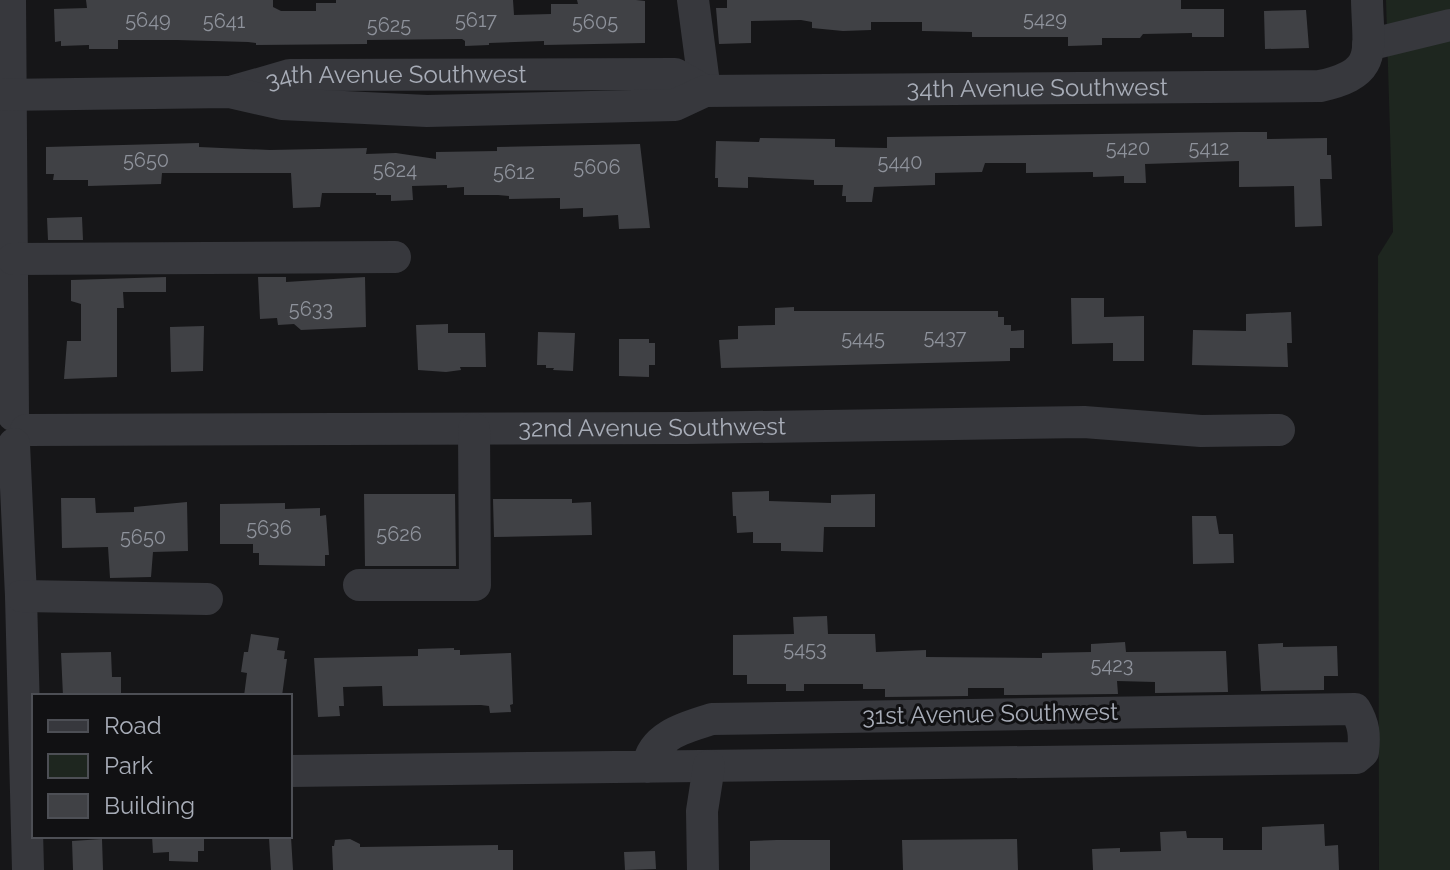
<svg xmlns="http://www.w3.org/2000/svg" width="1450" height="870" font-family="Raleway,sans-serif">
  <rect width="100%" height="100%" fill="#161618"/>
  <path fill="#1e261f" d="M 1386,0 L 1450,0 L 1450,870 L 1379,870 L 1378,256 L 1393,232 Z"/>
  <path fill="#404145" d="M 86,0 L 273,0 L 273,7 L 281,11 L 316,11 L 316,3 L 336,3 L 336,0 L 513,0 L 514,15 L 551,14 L 551,4 L 578,4 L 577,0 L 636,0 L 645,1 L 645,43 L 544,45 L 544,41 L 489,43 L 489,45 L 465,46 L 465,41 L 462,39 L 367,40 L 367,44 L 256,45 L 256,43 L 248,42 L 177,40 L 118,40 L 118,49 L 89,49 L 89,45 L 61,46 L 61,41 L 55,42 L 54,9 L 87,8 Z
    M 727,0 L 1181,0 L 1181,9 L 1224,9 L 1224,37 L 1192,37 L 1192,33 L 1143,34 L 1140,38 L 1102,38 L 1102,45 L 1068,46 L 1068,37 L 972,37 L 972,32 L 922,31 L 922,22 L 871,22 L 871,30 L 843,31 L 812,28 L 812,22 L 801,20 L 751,21 L 751,43 L 719,44 L 716,8 L 727,8 Z
    M 1306,10 L 1309,48 L 1265,49 L 1264,11 Z
    M 1238,132 L 1267,132 L 1267,139 L 1327,138 L 1327,155 L 1331,155 L 1332,179 L 1320,179 L 1322,226 L 1295,227 L 1294,186 L 1239,187 L 1239,161 L 1145,164 L 1146,183 L 1124,183 L 1124,176 L 1093,177 L 1093,172 L 1026,173 L 1026,163 L 985,163 L 982,172 L 935,173 L 935,185 L 874,187 L 872,202 L 846,202 L 846,196 L 842,196 L 843,185 L 814,185 L 814,180 L 748,177 L 748,188 L 718,187 L 718,178 L 715,178 L 716,141 L 759,142 L 760,138 L 835,139 L 835,147 L 887,148 L 887,137 Z
    M 199,143 L 199,147 L 270,150 L 367,148 L 366,154 L 396,153 L 436,159 L 436,152 L 497,151 L 497,147 L 640,144 L 650,228 L 619,229 L 618,215 L 583,217 L 583,208 L 560,209 L 560,198 L 509,199 L 509,196 L 498,195 L 464,195 L 464,187 L 447,188 L 447,185 L 412,186 L 413,200 L 391,201 L 391,195 L 376,195 L 376,193 L 322,193 L 320,207 L 293,208 L 291,173 L 162,173 L 161,184 L 88,186 L 88,180 L 53,180 L 54,174 L 46,174 L 46,147 Z
    M 82,217 L 83,240 L 48,240 L 47,218 Z
    M 166,277 L 166,292 L 123,292 L 124,308 L 117,308 L 117,377 L 64,379 L 67,341 L 81,341 L 81,304 L 71,301 L 71,280 Z
    M 258,277 L 286,277 L 286,282 L 365,277 L 366,327 L 301,330 L 294,324 L 278,325 L 277,318 L 260,319 Z
    M 1071,298 L 1104,298 L 1104,317 L 1144,316 L 1144,361 L 1113,361 L 1113,343 L 1072,344 Z
    M 794,307 L 794,311 L 998,311 L 998,317 L 1004,317 L 1004,325 L 1011,325 L 1011,331 L 1024,330 L 1024,348 L 1010,348 L 1010,361 L 721,368 L 719,340 L 738,339 L 738,326 L 775,325 L 775,308 Z
    M 1291,312 L 1292,343 L 1287,343 L 1288,367 L 1192,365 L 1193,330 L 1246,331 L 1246,314 Z
    M 448,324 L 448,333 L 485,333 L 486,367 L 460,367 L 461,370 L 446,372 L 418,370 L 416,325 Z
    M 204,326 L 203,371 L 171,372 L 170,327 Z
    M 538,332 L 575,333 L 573,371 L 553,370 L 554,368 L 546,368 L 546,365 L 537,365 Z
    M 619,339 L 649,339 L 649,343 L 655,343 L 655,365 L 649,365 L 649,377 L 619,376 Z
    M 769,491 L 769,501 L 831,503 L 831,495 L 875,494 L 875,527 L 824,527 L 823,552 L 781,551 L 781,543 L 753,543 L 753,532 L 737,533 L 736,516 L 733,516 L 732,492 Z
    M 364,494 L 455,494 L 456,566 L 365,566 Z
    M 61,498 L 95,498 L 96,513 L 134,512 L 134,507 L 187,502 L 188,551 L 153,552 L 151,577 L 110,578 L 108,547 L 62,548 Z
    M 493,499 L 572,499 L 572,503 L 591,502 L 592,535 L 494,537 Z
    M 285,503 L 285,509 L 320,508 L 320,516 L 326,515 L 329,555 L 325,555 L 325,566 L 259,565 L 259,553 L 253,553 L 253,544 L 220,544 L 220,504 Z
    M 1192,516 L 1216,516 L 1219,534 L 1233,534 L 1234,563 L 1193,564 Z
    M 827,616 L 828,634 L 875,634 L 876,652 L 926,650 L 926,657 L 1042,658 L 1042,653 L 1091,652 L 1091,644 L 1125,642 L 1126,652 L 1226,651 L 1228,692 L 1155,693 L 1155,682 L 1117,681 L 1118,694 L 1004,695 L 1004,688 L 968,688 L 968,696 L 885,697 L 885,689 L 863,689 L 863,684 L 804,684 L 804,691 L 786,691 L 786,684 L 747,684 L 747,675 L 733,675 L 733,635 L 794,634 L 793,617 Z
    M 251,634 L 279,638 L 277,650 L 285,651 L 284,659 L 287,659 L 282,696 L 244,696 L 247,673 L 241,672 L 244,652 L 248,652 Z
    M 1283,643 L 1283,647 L 1337,646 L 1338,676 L 1324,676 L 1324,690 L 1261,691 L 1258,644 Z
    M 454,648 L 454,650 L 460,650 L 460,655 L 511,653 L 513,704 L 510,705 L 511,712 L 490,713 L 489,706 L 481,705 L 383,706 L 382,686 L 343,687 L 344,706 L 339,706 L 340,716 L 318,717 L 314,658 L 418,656 L 418,649 Z
    M 111,652 L 112,677 L 121,677 L 121,696 L 63,696 L 61,653 Z
    M 1324,824 L 1325,846 L 1338,845 L 1339,870 L 1093,870 L 1092,849 L 1120,848 L 1120,852 L 1161,851 L 1160,832 L 1186,831 L 1187,838 L 1223,838 L 1223,850 L 1262,850 L 1262,827 Z
    M 152,836 L 204,836 L 204,851 L 198,851 L 198,862 L 169,861 L 169,852 L 153,853 Z
    M 291,837 L 293,870 L 271,870 L 269,838 Z
    M 102,839 L 103,870 L 73,870 L 72,841 Z
    M 350,839 L 360,844 L 360,847 L 498,845 L 498,850 L 513,850 L 513,870 L 333,870 L 332,846 L 334,846 L 335,840 Z
    M 1017,839 L 1018,870 L 903,870 L 902,840 Z
    M 777,840 L 830,840 L 830,870 L 750,870 L 750,841 Z
    M 655,851 L 656,869 L 625,870 L 624,852 Z"/>
  <g fill="none" stroke-linecap="round" stroke-linejoin="round">
    <g stroke="#37383d" stroke-width="32">
      <path d="M 10,0 L 13,415"/>
      <path d="M 693,0 L 705,91"/>
      <path d="M 1368,45 L 1450,25"/>
      <path id="s1" d="M 234,91 L 290,75 L 675,74 L 705,91"/>
      <path id="s2" d="M 0,95 L 229,92 L 282,104 L 427,111 L 675,105 L 705,91 L 1320,86 C 1379,73 1368,52 1367,0"/>
      <path d="M 13,259 L 395,257"/>
      <path id="s3" d="M 26,430 L 688,428 L 1084,422 L 1201,431 L 1279,430"/>
      <path d="M 14,444 L 21,596 L 28,870"/>
      <path d="M 359,585 L 475,585 L 474,429"/>
      <path d="M 21,596 L 207,599"/>
      <path d="M 290,771 L 1356,758 L 1363,752 C 1365,735 1364,724 1355,709 L 712,719 C 686,727 651,736 648,767"/>
      <path d="M 703,870 L 702,811 L 709,766"/>
    </g>
  </g>
  <g text-anchor="middle" stroke-width="6" stroke-linejoin="round" paint-order="stroke">
    <g font-size="20" fill="#8e929b">
      <text x="1045" y="26">5429</text>
      <text x="148" y="27">5649</text>
      <text x="476" y="27">5617</text>
      <text x="224" y="28">5641</text>
      <text x="595" y="29">5605</text>
      <text x="389" y="32">5625</text>
      <text x="1128" y="155">5420</text>
      <text x="1209" y="155">5412</text>
      <text x="146" y="167">5650</text>
      <text x="900" y="169">5440</text>
      <text x="597" y="174">5606</text>
      <text x="395" y="177">5624</text>
      <text x="514" y="179">5612</text>
      <text x="311" y="316">5633</text>
      <text x="945" y="344">5437</text>
      <text x="863" y="345">5445</text>
      <text x="269" y="535">5636</text>
      <text x="399" y="541">5626</text>
      <text x="143" y="544">5650</text>
      <text x="805" y="656">5453</text>
      <text x="1112" y="672">5423</text>
    </g>
    <g font-size="24" fill="#a8adb8" stroke="#111113">
      <text dy="8" stroke="none"><textPath href="#s1" startOffset="164">34th Avenue Southwest</textPath></text>
      <text dy="8" stroke="none"><textPath href="#s2" startOffset="1042">34th Avenue Southwest</textPath></text>
      <text dy="8" stroke="none"><textPath href="#s3" startOffset="626">32nd Avenue Southwest</textPath></text>
      <text transform="translate(990 714) rotate(-1)" y="8">31st Avenue Southwest</text>
    </g>
  </g>
  <rect x="32" y="694" width="260" height="144" fill="#111113" stroke="#4d4f55" stroke-width="2"/>
  <rect x="48" y="720" width="40" height="12" fill="#37383d" stroke="#4d4f55" stroke-width="2"/>
  <text x="104" y="734" font-size="24" fill="#a8adb8">Road</text>
  <rect x="48" y="754" width="40" height="24" fill="#1e261f" stroke="#4d4f55" stroke-width="2"/>
  <text x="104" y="774" font-size="24" fill="#a8adb8">Park</text>
  <rect x="48" y="794" width="40" height="24" fill="#404145" stroke="#4d4f55" stroke-width="2"/>
  <text x="104" y="814" font-size="24" fill="#a8adb8">Building</text>
</svg>
